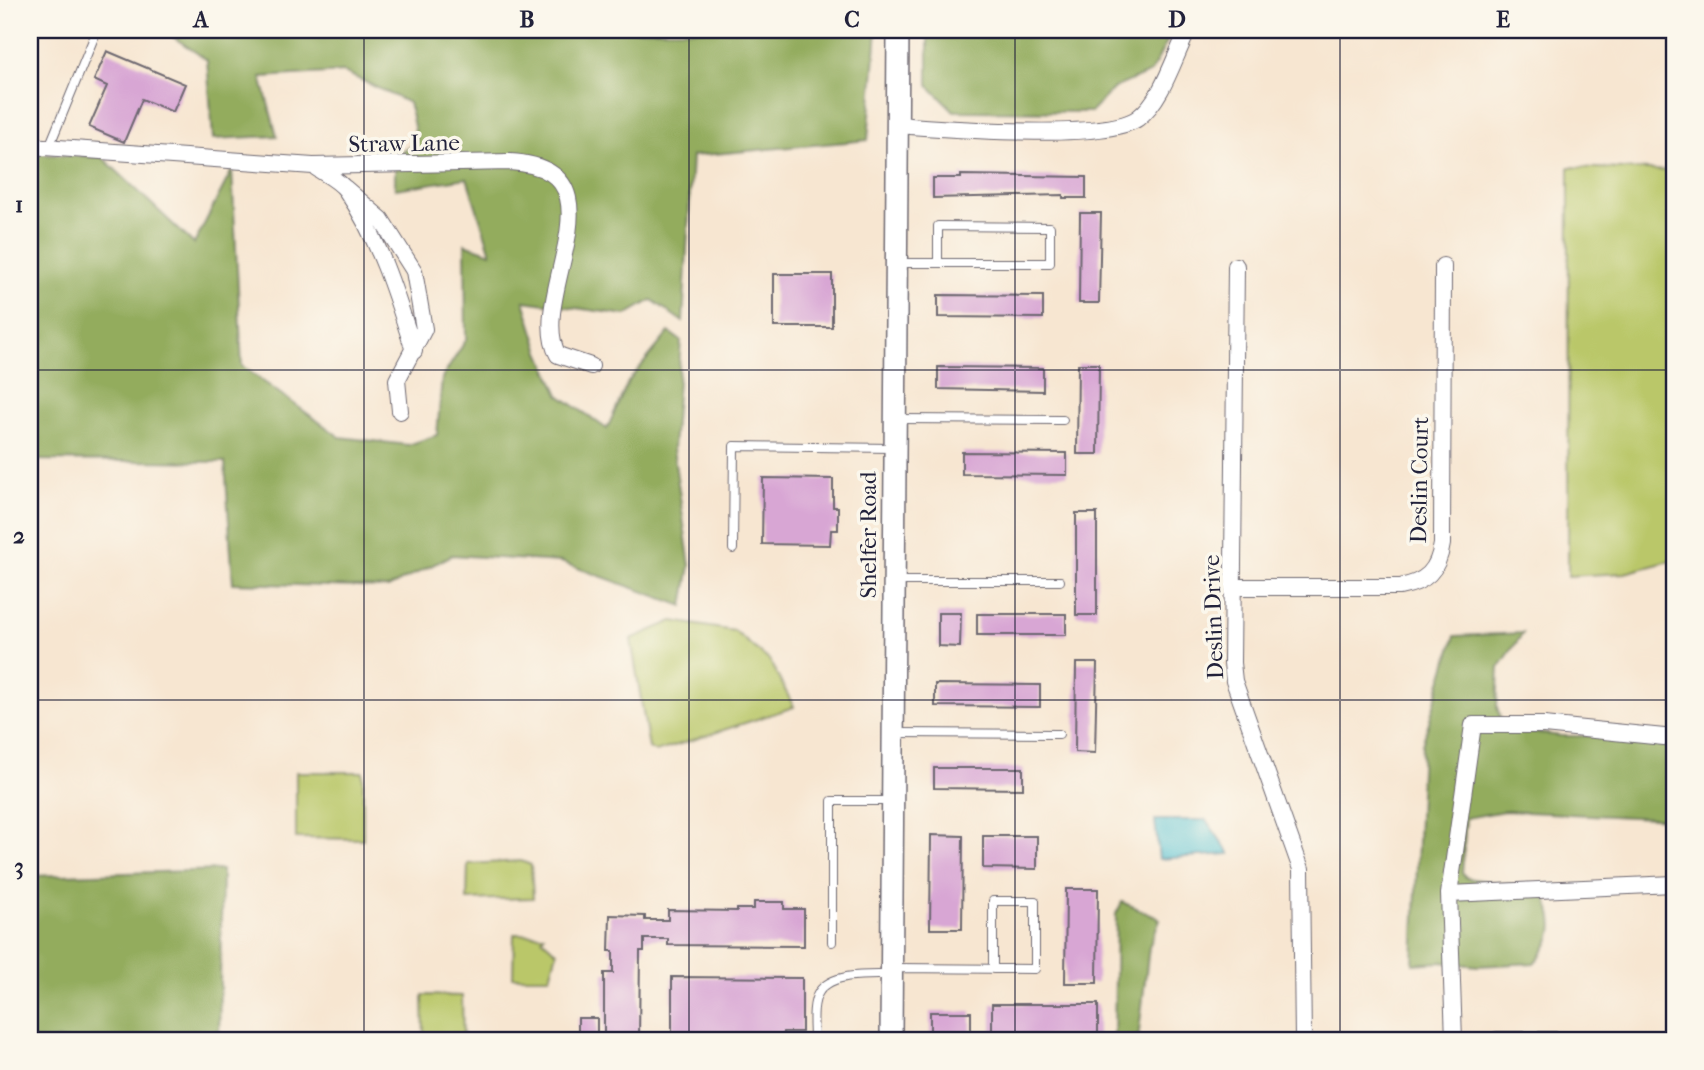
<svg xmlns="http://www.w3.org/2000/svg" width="1704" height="1070" font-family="'IM FELL French Canon',serif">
  <rect width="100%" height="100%" fill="#fbf7ec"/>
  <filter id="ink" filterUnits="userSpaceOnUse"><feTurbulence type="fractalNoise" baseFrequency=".0143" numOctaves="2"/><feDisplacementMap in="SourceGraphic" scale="14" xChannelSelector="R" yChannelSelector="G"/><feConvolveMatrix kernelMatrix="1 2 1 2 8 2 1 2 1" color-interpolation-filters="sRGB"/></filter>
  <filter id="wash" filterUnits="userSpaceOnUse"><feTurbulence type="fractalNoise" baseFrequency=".00686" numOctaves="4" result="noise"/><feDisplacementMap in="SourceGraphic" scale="28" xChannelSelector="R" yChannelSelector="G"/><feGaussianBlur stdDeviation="1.57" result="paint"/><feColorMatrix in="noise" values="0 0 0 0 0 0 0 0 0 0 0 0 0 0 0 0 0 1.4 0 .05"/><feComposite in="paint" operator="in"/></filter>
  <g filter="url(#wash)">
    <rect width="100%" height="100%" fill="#f7e6d1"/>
    <path fill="#bac769" stroke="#6e7452" stroke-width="2" d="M 1569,167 L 1674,171 L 1674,560 L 1625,573 L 1568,576 Z
      M 673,621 L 734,631 L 770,661 L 794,707 L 656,752 L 649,748 L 631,639 Z
      M 296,772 L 363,772 L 363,839 L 296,838 Z
      M 521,861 L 531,865 L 533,898 L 467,900 L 468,864 Z
      M 514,934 L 544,935 L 542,939 L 557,952 L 550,977 L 513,977 Z
      M 423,995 L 462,996 L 463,1040 L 424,1040 Z"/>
    <path fill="#93ac5d" stroke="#5a674c" stroke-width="2" d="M 163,30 L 877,30 L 868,140 L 692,156 L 683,322 L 652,300 L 626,315 L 524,301 L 540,352 L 559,395 L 607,429 L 628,382 L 669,332 L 681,341 L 673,449 L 690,566 L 683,606 L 561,562 L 452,555 L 388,588 L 233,583 L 225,462 L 30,460 L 30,154 L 102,157 L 194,244 L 232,170 L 242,366 L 340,437 L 408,445 L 437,435 L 442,378 L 466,340 L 465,244 L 491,253 L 467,178 L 395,189 L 395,158 L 417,141 L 409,103 L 344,72 L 261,77 L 277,136 L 213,139 L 207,60 Z
      M 928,30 L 1173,30 L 1151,72 L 1114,88 L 1091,112 L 954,111 L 928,85 Z
      M 1523,633 L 1499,668 L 1497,707 L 1504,729 L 1562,736 L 1674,736 L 1674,819 L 1504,811 L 1466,818 L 1462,873 L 1467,878 L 1542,889 C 1557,920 1558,937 1534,963 L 1478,966 L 1441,962 L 1413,964 L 1422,745 L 1455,636 Z
      M 222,870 L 219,1040 L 30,1040 L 30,876 Z
      M 1122,902 L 1160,919 L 1149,947 L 1138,1040 L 1114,1040 L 1116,914 Z"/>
    <path fill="#56c1d1" stroke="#3c7286" stroke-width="2" d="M 1155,820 L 1206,820 L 1230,854 L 1159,859 Z"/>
    <g id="blocks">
      <path fill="#d8a6d4" d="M 107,51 L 185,84 L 173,112 L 142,99 L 124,142 L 89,127 L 107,86 L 94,80 Z
        M 961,175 L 1086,177 L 1086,198 L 1063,198 L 1063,195 L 933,198 L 933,178 L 961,178 Z
        M 1080,213 L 1101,213 L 1099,303 L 1079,303 Z
        M 774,274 L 832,274 L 832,327 L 774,327 Z
        M 938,295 L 1043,296 L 1043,318 L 938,317 Z
        M 1078,364 L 1099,364 L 1098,454 L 1077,454 Z
        M 938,367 L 1043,368 L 1043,391 L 938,389 Z
        M 962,452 L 1067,453 L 1067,475 L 962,474 Z
        M 763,478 L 833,479 L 833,507 L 838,507 L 838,530 L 831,530 L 830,545 L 762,544 Z
        M 1076,513 L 1097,513 L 1097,615 L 1076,615 Z
        M 938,613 L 961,613 L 960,647 L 938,646 Z
        M 977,614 L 1066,614 L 1066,635 L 977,635 Z
        M 1076,663 L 1097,663 L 1095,753 L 1075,752 Z
        M 935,684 L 1040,685 L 1040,707 L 935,706 Z
        M 934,768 L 1023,768 L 1023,789 L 934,788 Z
        M 931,835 L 963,836 L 962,929 L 930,929 Z
        M 983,836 L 1037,836 L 1037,869 L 983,868 Z
        M 1066,889 L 1098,889 L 1097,983 L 1065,983 Z
        M 754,902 L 784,902 L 784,909 L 804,909 L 804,946 L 668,945 L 668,939 L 644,939 L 644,951 L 640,951 L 639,1040 L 604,1040 L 604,973 L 613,973 L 613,951 L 609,951 L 610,915 L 645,916 L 645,920 L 668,920 L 668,910 L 737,911 L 737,909 L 754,909 Z
        M 672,977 L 802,978 L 802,1032 L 783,1032 L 783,1040 L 672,1040 Z
        M 992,1004 L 1098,1004 L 1098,1036 L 992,1036 Z
        M 930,1012 L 971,1012 L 971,1040 L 930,1040 Z
        M 578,1018 L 597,1018 L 597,1040 L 578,1040 Z"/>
    </g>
  </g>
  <g filter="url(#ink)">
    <use href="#blocks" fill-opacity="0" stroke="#6d6770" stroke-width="2"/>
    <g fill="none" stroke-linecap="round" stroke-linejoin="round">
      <g stroke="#6d6770" stroke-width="10">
        <path id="service" d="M 49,147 L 97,30
          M 896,263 L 1050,263 L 1050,227 L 938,226 L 938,263
          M 898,419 L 1063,420
          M 733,549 L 734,446 L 892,448
          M 895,581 L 1060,581
          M 894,733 L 1059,734
          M 832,942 L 832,801 L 891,801
          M 894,968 L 1035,969 L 1035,901 L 993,901 L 993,969
          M 814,1040 C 814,1026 811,1004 819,992 C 832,972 871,975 891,975"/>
      </g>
      <g stroke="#6d6770" stroke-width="18">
        <path id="minor" d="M 897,125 C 942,128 1106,142 1138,118 C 1163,99 1174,57 1188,30
          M 30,146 L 313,166 L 510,162 C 631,169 525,298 558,355 L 591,366
          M 315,167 C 325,174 339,180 346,190 C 379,238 397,297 414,351
          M 345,188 L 381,219 L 414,271 L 424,329 L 397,380 L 400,411
          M 1236,266 L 1232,663 L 1234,681 L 1301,869 L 1303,1040
          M 1233,587 L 1400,587 C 1426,582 1438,571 1442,544 L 1443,266
          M 1449,894 L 1674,884
          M 1454,1040 L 1449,894 L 1473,725 L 1544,725 L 1674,738
          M 1497,1040 L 1600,1040"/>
      </g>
      <g stroke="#6d6770" stroke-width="24">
        <path id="tertiary" d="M 891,1040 L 898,30"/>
      </g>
      <use href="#service" stroke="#fff" stroke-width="8"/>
      <use href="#minor" stroke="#fff" stroke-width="16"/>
      <use href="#tertiary" stroke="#fff" stroke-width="21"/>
    </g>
  </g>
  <path fill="none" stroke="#22223b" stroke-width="2" stroke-opacity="0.55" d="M 364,30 L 364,1040M 689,30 L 689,1040M 1015,30 L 1015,1040M 1340,30 L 1340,1040M 30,370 L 1674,370M 30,700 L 1674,700"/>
  <g text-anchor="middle" stroke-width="7" stroke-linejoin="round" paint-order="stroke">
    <g font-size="23" fill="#22223b" stroke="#fbf7ec">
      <text transform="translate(404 143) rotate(-1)" y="8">Straw Lane</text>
      <text transform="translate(1419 480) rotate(-89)" y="8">Deslin Court</text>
      <text transform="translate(868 535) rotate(-90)" y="8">Shelfer Road</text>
      <text transform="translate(1213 617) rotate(-92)" y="8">Deslin Drive</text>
    </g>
  </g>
  <rect width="1704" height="1070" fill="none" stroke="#fbf7ec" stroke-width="77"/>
  <rect x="38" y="38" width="1628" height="994" fill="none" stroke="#22223b" stroke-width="2.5"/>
  <g font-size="23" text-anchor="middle" font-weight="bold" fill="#22223b">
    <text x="201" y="27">A</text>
    <text x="527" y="27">B</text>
    <text x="852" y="27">C</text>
    <text x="1177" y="27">D</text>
    <text x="1503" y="27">E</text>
    <text x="19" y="212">1</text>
    <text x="19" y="543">2</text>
    <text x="19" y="874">3</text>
  </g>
</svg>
